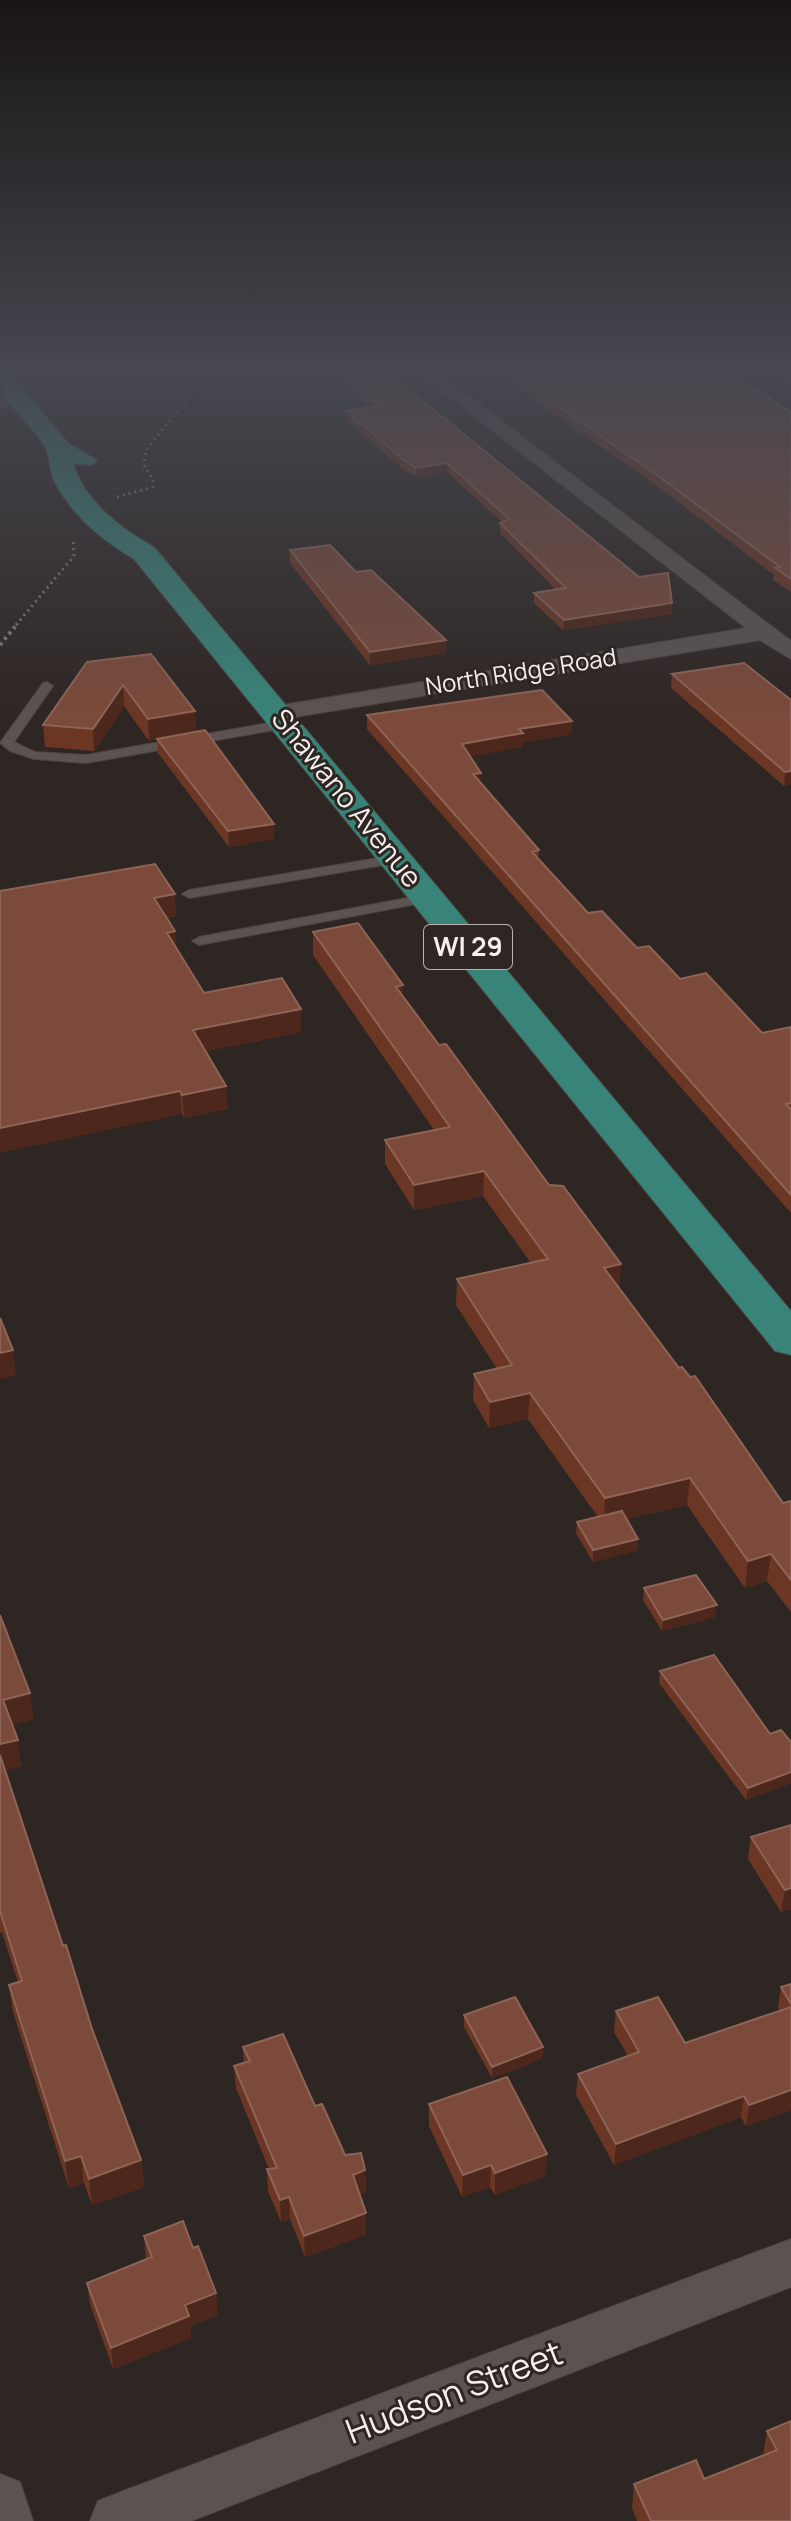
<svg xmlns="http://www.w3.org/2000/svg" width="791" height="2521" font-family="Manrope,sans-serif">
  <rect width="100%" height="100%" fill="#2e2623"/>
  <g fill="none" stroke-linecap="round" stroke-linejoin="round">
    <g stroke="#4c4542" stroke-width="2">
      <path id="service" d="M 47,682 L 53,686 L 14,742 L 35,752 L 86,755 L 286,720 L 292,724 L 286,728 L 86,763 L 34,759 L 10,751 L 0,743 L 43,683 Z
        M 396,855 L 403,859 L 401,862 L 189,898 L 182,894 L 189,890 Z
        M 428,894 L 435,898 L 433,901 L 199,945 L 192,941 L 199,937 Z"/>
    </g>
    <g stroke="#4c4542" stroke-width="2">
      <path id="minor" d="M 412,368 L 432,368 L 791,641 L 791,659 L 760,640 L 277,720 L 268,718 L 265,713 L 277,706 L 746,628 Z
        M 770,368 L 791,368 L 791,381 Z
        M 19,393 L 28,399 L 25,403 L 0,407 L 0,395 Z
        M 791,2239 L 791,2287 L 191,2521 L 90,2521 L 98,2501 L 118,2493 Z
        M 0,2474 L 20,2482 L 33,2521 L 0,2521 Z"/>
    </g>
    <g stroke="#4c4542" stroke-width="2">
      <path id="primary" d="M 0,369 L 8,371 L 68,443 L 97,460 L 93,465 L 73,464 C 87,503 119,527 154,547 L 791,1311 L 791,1355 L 775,1351 L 134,559 C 102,540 72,516 55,482 C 49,471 50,457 45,447 C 28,416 0,408 0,369 Z"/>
    </g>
    <path stroke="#837c7a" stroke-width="3" stroke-dasharray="2 4" stroke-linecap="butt" d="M 117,497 L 153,487 L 153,479 L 144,465 L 146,450 L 212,368
      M 16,625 L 74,556 L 73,541"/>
    <path stroke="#837c7a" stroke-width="4" stroke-dasharray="3 4" stroke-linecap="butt" d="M 0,645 L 18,623"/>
    <use href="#service" fill="#5c5350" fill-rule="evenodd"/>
    <use href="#minor" fill="#5c5350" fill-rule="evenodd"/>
    <use href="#primary" fill="#398479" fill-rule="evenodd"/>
  </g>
  <path fill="#6c3624" d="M 487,368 L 722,368 L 791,412 L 791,592 L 773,580 L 774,575 L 657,486 Z
    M 342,374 L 672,614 L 563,630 L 534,603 L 534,593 L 556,590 L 500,533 L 500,523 L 502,522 L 447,472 L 416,477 L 404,470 L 346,420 L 346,411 L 371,408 L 342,383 Z
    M 290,550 L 356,572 L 446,640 L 445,653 L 370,665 L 290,563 Z
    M 87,662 L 195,711 L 196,732 L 274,839 L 229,847 L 158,753 L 157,739 L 149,741 L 124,706 L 94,751 L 45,747 L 43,725 Z
    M 672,674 L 791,700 L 791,784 L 784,786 L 671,688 Z
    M 367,715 L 572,721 L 571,734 L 523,742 L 523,747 L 470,756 L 480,783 L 539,850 L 538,859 L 588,913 L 680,979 L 762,1033 L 791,1027 L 791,1213 L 367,729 Z
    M 0,891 L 176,916 L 167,918 L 176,947 L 204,993 L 301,1032 L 206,1051 L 228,1109 L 184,1118 L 182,1114 Z
    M 313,932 L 403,985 L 403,996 L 439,1045 L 549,1185 L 621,1264 L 619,1288 L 679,1368 L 783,1503 L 791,1501 L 791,1612 L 767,1581 L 745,1588 L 687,1505 L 626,1519 L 638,1539 L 638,1550 L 593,1562 L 576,1533 L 577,1522 L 598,1517 L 528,1419 L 489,1428 L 473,1400 L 474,1374 L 497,1369 L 456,1305 L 457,1279 L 531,1263 L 483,1196 L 414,1210 L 385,1164 L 385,1140 L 434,1130 L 313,955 Z
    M 644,1588 L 715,1617 L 662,1631 L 643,1600 Z
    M 0,1615 L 34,1719 L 12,1725 L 21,1766 L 5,1770 L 63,1946 L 92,2029 L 141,2160 L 144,2187 L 92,2205 L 84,2183 L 69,2188 L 13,2012 L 9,1985 L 18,1982 L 2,1932 L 0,1933 Z
    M 660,1671 L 770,1734 L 791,1742 L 791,1783 L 746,1800 L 659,1683 Z
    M 791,1825 L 791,1909 L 781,1912 L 748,1859 L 751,1837 Z
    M 791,1984 L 791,2110 L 746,2126 L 741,2117 L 614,2165 L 576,2095 L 578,2074 L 628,2056 L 614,2032 L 616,2011 L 685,2043 L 780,2011 L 778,2008 L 781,1987 Z
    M 464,2015 L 543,2047 L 542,2059 L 492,2078 L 464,2027 Z
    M 243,2047 L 315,2106 L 345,2155 L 365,2170 L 366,2192 L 360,2194 L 366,2213 L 366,2235 L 305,2257 L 290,2219 L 281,2222 L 268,2191 L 267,2169 L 269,2169 L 236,2088 L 234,2066 L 244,2063 Z
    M 429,2104 L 547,2154 L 545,2176 L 495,2195 L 490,2187 L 462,2197 L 429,2126 Z
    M 144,2236 L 218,2315 L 190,2326 L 191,2338 L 113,2369 L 90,2304 L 87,2283 L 146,2260 Z
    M 791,2421 L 791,2521 L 637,2521 L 632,2508 L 634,2484 L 704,2479 L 763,2456 L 767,2431 Z"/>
  <path fill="#4d271b" d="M 447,463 L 447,472 L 416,477 L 416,468 Z
    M 672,603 L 672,614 L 563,630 L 564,620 Z
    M 446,640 L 445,653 L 370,665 L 370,652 Z
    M 123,685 L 124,706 L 94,751 L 93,729 Z
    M 195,711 L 196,733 L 149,741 L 148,719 Z
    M 572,721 L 571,734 L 523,742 L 523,747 L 462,758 L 462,744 L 519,729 Z
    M 791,771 L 791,784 L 784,786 L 785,772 Z
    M 481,773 L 480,787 L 473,774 Z
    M 274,824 L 274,839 L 229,847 L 228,831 Z
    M 175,894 L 176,916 L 156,920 L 154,898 Z
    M 175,931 L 176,954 L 167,933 Z
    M 403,985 L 403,1009 L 396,987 Z
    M 301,1009 L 301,1032 L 195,1053 L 193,1030 Z
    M 226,1086 L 228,1109 L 184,1118 L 182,1095 Z
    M 180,1091 L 182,1114 L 0,1153 L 0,1128 Z
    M 484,1171 L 483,1196 L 414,1210 L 414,1185 Z
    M 621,1264 L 619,1290 L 604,1268 Z
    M 13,1350 L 16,1375 L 0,1379 L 0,1353 Z
    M 530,1393 L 528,1419 L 489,1428 L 490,1402 Z
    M 690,1478 L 687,1505 L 604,1524 L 605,1498 Z
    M 638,1539 L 638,1550 L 593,1562 L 593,1550 Z
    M 771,1554 L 767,1581 L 745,1588 L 748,1561 Z
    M 717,1605 L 715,1617 L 662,1631 L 663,1620 Z
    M 30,1693 L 34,1719 L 7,1727 L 3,1700 Z
    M 18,1740 L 21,1766 L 0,1772 L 0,1744 Z
    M 791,1772 L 791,1783 L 746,1800 L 748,1788 Z
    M 791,1888 L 791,1909 L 781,1912 L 785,1890 Z
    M 543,2047 L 542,2059 L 492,2078 L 492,2067 Z
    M 791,2090 L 791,2110 L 746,2126 L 749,2105 Z
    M 744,2096 L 741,2117 L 614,2165 L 616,2144 Z
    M 547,2154 L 545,2176 L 495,2195 L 495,2173 Z
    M 81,2156 L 84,2183 L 69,2188 L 65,2161 Z
    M 141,2160 L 144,2187 L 92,2205 L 89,2179 Z
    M 491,2165 L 490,2187 L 462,2197 L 463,2175 Z
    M 365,2170 L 366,2192 L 354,2196 L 353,2175 Z
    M 289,2197 L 290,2219 L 281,2222 L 280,2200 Z
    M 366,2213 L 366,2235 L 305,2257 L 304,2236 Z
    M 216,2293 L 218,2315 L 190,2326 L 191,2338 L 113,2369 L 111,2348 L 185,2305 Z"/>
  <path fill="#7b4a3a" stroke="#8e6456" stroke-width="2" d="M 502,368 L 722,368 L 791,412 L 791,579 L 775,568 L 780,567 L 657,475 Z
    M 384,369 L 639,577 L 668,573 L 672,603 L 564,620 L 534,593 L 566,588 L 500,523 L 509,519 L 447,463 L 416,468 L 404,460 L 346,411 L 380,406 L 342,374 Z
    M 330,545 L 356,572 L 371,570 L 446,640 L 370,652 L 290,550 Z
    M 151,654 L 195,711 L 148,719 L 123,685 L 93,729 L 43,725 L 87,662 Z
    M 744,663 L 791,700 L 791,771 L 785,772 L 672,674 Z
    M 542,690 L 572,721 L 519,729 L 523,733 L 462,744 L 481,773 L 473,774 L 539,850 L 532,852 L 588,913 L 602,911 L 637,948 L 649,946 L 680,979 L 706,973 L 762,1033 L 791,1027 L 791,1103 L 786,1104 L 791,1110 L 791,1195 L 367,715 Z
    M 205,730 L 274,824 L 228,831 L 157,739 Z
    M 155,864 L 175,894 L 154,898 L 175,931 L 167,933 L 204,993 L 282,978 L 301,1009 L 193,1030 L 226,1086 L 182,1095 L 180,1091 L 0,1128 L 0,891 Z
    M 358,923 L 403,985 L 396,987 L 439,1045 L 446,1044 L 549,1185 L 563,1186 L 621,1264 L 604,1268 L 679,1368 L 682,1367 L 690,1377 L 695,1376 L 783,1503 L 791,1501 L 791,1580 L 771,1554 L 748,1561 L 690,1478 L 605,1498 L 530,1393 L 490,1402 L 474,1374 L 512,1365 L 457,1279 L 548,1259 L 484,1171 L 414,1185 L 385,1140 L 450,1127 L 313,932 Z
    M 0,1318 L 13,1350 L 0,1353 Z
    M 622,1511 L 638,1539 L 593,1550 L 577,1522 Z
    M 696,1575 L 717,1605 L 663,1620 L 644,1588 Z
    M 0,1615 L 30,1693 L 3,1700 L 18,1740 L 0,1744 Z
    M 714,1655 L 770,1734 L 781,1730 L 791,1742 L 791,1772 L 748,1788 L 660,1671 Z
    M 0,1755 L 63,1946 L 66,1945 L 92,2029 L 141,2160 L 89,2179 L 81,2156 L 65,2161 L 9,1985 L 22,1981 L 0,1911 Z
    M 791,1825 L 791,1888 L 785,1890 L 751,1837 Z
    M 791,1984 L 791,2004 L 781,1987 Z
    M 515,1997 L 543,2047 L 492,2067 L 464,2015 Z
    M 658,1997 L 685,2043 L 791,2007 L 791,2090 L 749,2105 L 744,2096 L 616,2144 L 578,2074 L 639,2052 L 616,2011 Z
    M 283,2034 L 315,2106 L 322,2104 L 345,2155 L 361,2153 L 365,2170 L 353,2175 L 366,2213 L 304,2236 L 289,2197 L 280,2200 L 267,2169 L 277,2168 L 234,2066 L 250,2061 L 243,2047 Z
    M 507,2077 L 547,2154 L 495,2173 L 491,2165 L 463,2175 L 429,2104 Z
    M 183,2221 L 193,2248 L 198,2246 L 216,2293 L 185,2305 L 189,2316 L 111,2348 L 87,2283 L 152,2257 L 144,2236 Z
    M 791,2421 L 791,2521 L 651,2521 L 634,2484 L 696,2460 L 704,2479 L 777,2450 L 767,2431 Z"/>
  <linearGradient id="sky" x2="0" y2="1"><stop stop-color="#191513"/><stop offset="0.51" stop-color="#464750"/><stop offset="1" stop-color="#464750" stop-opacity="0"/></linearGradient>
  <rect width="791" height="721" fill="url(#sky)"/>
  <g text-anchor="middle" stroke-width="6" stroke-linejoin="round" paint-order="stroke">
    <g font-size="24" fill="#f5efee" stroke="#2e2623">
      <text transform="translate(521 672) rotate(-9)" y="8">North Ridge Road</text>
    </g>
    <rect fill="#2e2623" stroke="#b9b3b1" stroke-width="2" x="424" y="925" width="88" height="44" rx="6"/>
    <g font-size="26" font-weight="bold" fill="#f5efee">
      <text x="468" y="956">WI 29</text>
    </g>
    <g font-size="28" fill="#f5efee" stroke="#2e2623">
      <text transform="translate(347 798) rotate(51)" y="10">Shawano Avenue</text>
    </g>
    <g font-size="34" fill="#f5efee" stroke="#2e2623">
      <text transform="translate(454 2392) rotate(-21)" y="12">Hudson Street</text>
    </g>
  </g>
</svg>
